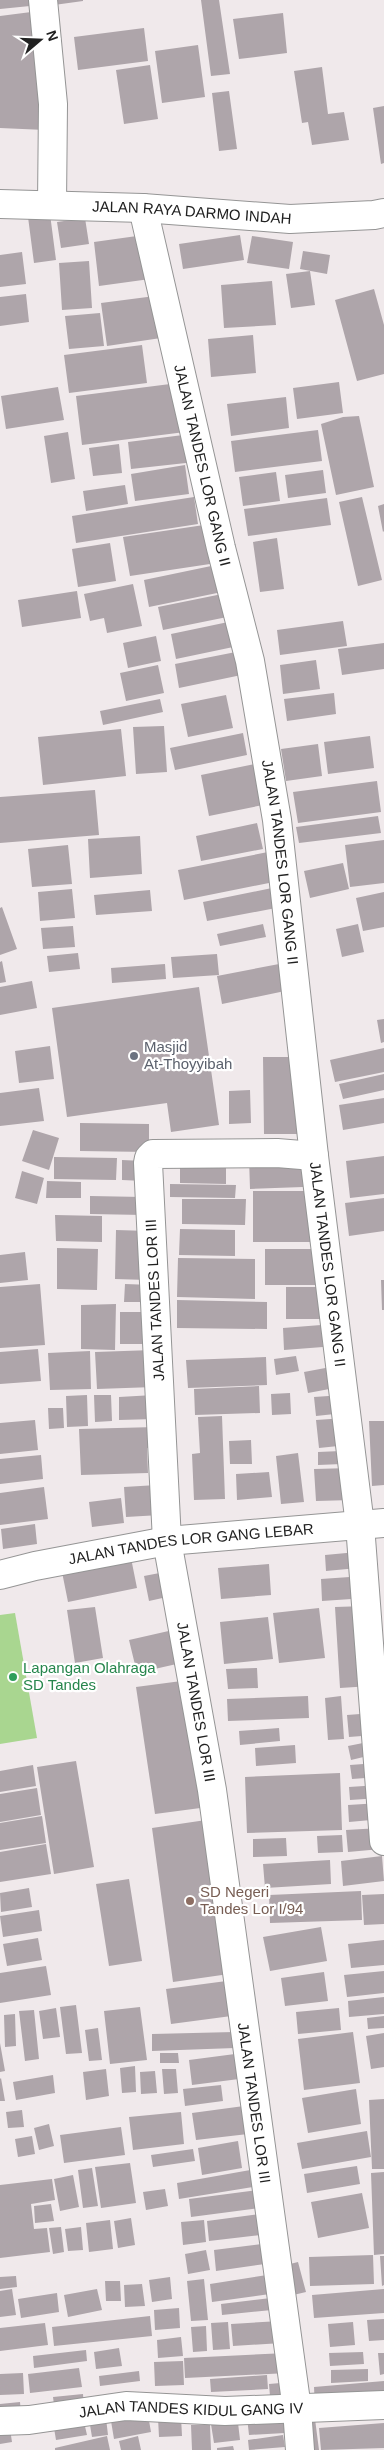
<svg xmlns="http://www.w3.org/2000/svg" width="384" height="2450" font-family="Arial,sans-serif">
  <rect width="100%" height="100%" fill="#f0e9eb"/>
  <path fill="#a9d690" d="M 15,1613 L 37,1738 L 0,1744 L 0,1615 Z"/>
  <path fill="#aea5aa" d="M 0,0 L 29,0 L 30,6 L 0,9 Z
    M 53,0 L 83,0 L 83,1 L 54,5 Z
    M 201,0 L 219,0 L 230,74 L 211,76 Z
    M 39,11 L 45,130 L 0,128 L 0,16 Z
    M 283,13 L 287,53 L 239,59 L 233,19 Z
    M 144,28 L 148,61 L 78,70 L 74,37 Z
    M 198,45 L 205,97 L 162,103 L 155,51 Z
    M 150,65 L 158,119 L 124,124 L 116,70 Z
    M 322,67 L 328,114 L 344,112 L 349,140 L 312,145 L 308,122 L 302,123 L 294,71 Z
    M 229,91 L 237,149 L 219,151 L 212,93 Z
    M 384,106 L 384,163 L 381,164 L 373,108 Z
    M 50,214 L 56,260 L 34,263 L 28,217 Z
    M 85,218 L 89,244 L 61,248 L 57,222 Z
    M 144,235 L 150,279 L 99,286 L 94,242 Z
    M 240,235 L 244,260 L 183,269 L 179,244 Z
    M 252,236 L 293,242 L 289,269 L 247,263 Z
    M 303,251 L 330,255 L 327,274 L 300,269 Z
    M 22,252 L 26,284 L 0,287 L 0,255 Z
    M 89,261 L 92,308 L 62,310 L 59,263 Z
    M 310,271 L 315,305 L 291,308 L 286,274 Z
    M 272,281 L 276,325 L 224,328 L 221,285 Z
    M 374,289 L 384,325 L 384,374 L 357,381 L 335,300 Z
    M 26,294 L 29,322 L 0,326 L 0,297 Z
    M 155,296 L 161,338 L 107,346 L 101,303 Z
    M 100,313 L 104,346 L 69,349 L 65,316 Z
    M 253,335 L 256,373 L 211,377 L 208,339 Z
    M 142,345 L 147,383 L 69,393 L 64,355 Z
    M 339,382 L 343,413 L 297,419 L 293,388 Z
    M 178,383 L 185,432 L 82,445 L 76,396 Z
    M 58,387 L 64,420 L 6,429 L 1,396 Z
    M 286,397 L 289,428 L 231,436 L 227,404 Z
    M 359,416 L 374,487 L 336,495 L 321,424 L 343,417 Z
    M 318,430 L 322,461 L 235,472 L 231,441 Z
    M 68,432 L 75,479 L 51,483 L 44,436 Z
    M 191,434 L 195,462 L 131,469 L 128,442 Z
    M 119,444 L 122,473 L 93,476 L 89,448 Z
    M 185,465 L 189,494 L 135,501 L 131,474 Z
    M 323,470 L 326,493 L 288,498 L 285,475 Z
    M 276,472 L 280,501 L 243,506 L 239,477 Z
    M 125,485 L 128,504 L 86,511 L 83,491 Z
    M 194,497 L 198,524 L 76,543 L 72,516 Z
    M 362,497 L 382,580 L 358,586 L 339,502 Z
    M 327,498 L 331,525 L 248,536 L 244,509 Z
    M 384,504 L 384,531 L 383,532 L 378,506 Z
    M 204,525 L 210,564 L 130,576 L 123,537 Z
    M 277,538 L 284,589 L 260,592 L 253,542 Z
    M 110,543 L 116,581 L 78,587 L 72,549 Z
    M 216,565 L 222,592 L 149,607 L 144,580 Z
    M 133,584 L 142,626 L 107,633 L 104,618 L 90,621 L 84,594 Z
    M 77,591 L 81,618 L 22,627 L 18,600 Z
    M 232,592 L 237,615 L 163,630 L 158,607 Z
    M 233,621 L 238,646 L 176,659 L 171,634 Z
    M 343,621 L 347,646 L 280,655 L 277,630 Z
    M 156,636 L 161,661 L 128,668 L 123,643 Z
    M 384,643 L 384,669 L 342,675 L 338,649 Z
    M 246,650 L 251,673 L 179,688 L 175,664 Z
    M 316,660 L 320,689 L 283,694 L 280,665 Z
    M 158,665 L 164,693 L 126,701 L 120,673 Z
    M 334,693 L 336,714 L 287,721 L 284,699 Z
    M 226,695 L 233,728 L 188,737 L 181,704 Z
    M 160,699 L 163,712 L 103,725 L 100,711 Z
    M 164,726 L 167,772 L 136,774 L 133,727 Z
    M 121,729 L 126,776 L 43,785 L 38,737 Z
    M 243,733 L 247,755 L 175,770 L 170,748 Z
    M 370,736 L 374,768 L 328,774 L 324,742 Z
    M 318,744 L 322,776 L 286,781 L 281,749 Z
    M 264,762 L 273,803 L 209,816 L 201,775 Z
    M 377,781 L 381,812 L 298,823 L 293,792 Z
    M 95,790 L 99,835 L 0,843 L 0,797 Z
    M 378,816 L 381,833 L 299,843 L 296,827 Z
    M 257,823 L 263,849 L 201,861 L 196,836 Z
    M 140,836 L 142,874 L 90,878 L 88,839 Z
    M 384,840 L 384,883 L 350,887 L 345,845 Z
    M 68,845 L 72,884 L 32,887 L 28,849 Z
    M 268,852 L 274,882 L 184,900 L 178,870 Z
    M 343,863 L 349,889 L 310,898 L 304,871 Z
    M 272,888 L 276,908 L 207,921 L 203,902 Z
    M 72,889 L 75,918 L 40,921 L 38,892 Z
    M 150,890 L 152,911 L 96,915 L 94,895 Z
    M 384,892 L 384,927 L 363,931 L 356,898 Z
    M 2,907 L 17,949 L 0,955 L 0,908 Z
    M 263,924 L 266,937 L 220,946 L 217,934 Z
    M 358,924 L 364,952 L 342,957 L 336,929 Z
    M 73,926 L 75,947 L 43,949 L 41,928 Z
    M 78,953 L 80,969 L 49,972 L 47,956 Z
    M 217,954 L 219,975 L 173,978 L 171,957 Z
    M 2,961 L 6,982 L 0,983 L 0,962 Z
    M 165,964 L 166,979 L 112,983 L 111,968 Z
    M 279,964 L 285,991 L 222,1004 L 217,976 Z
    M 32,981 L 37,1008 L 0,1015 L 0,987 Z
    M 199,987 L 219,1125 L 171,1132 L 167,1103 L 67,1117 L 52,1008 Z
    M 384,1019 L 384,1042 L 381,1043 L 377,1020 Z
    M 50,1046 L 54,1079 L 19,1083 L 15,1051 Z
    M 384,1048 L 384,1072 L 335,1082 L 330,1060 Z
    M 263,1057 L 302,1057 L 303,1134 L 264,1134 Z
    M 384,1074 L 384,1090 L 343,1099 L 339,1084 Z
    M 39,1088 L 44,1121 L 0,1126 L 0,1093 Z
    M 250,1090 L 251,1123 L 229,1124 L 229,1091 Z
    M 384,1098 L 384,1123 L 343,1130 L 339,1105 Z
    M 80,1123 L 149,1124 L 149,1152 L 80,1151 Z
    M 33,1130 L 59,1138 L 49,1170 L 22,1161 Z
    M 180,1155 L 226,1156 L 226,1184 L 180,1183 Z
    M 384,1156 L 384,1194 L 350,1198 L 346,1161 Z
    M 54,1157 L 117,1158 L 116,1180 L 54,1179 Z
    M 302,1157 L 303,1187 L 250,1189 L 249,1158 Z
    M 122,1160 L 144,1161 L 144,1181 L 122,1180 Z
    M 22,1171 L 44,1178 L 37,1204 L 15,1198 Z
    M 47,1181 L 81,1182 L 81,1198 L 46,1198 Z
    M 170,1184 L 236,1185 L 235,1198 L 170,1197 Z
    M 253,1191 L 315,1191 L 315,1242 L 253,1242 Z
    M 90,1196 L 143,1197 L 144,1215 L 90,1214 Z
    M 384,1198 L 384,1231 L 349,1236 L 345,1203 Z
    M 182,1199 L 246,1199 L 245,1225 L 182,1224 Z
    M 55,1215 L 102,1216 L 102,1242 L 56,1241 Z
    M 180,1229 L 235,1230 L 235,1256 L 179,1255 Z
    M 116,1230 L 149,1231 L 148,1280 L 115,1279 Z
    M 57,1248 L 98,1249 L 97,1290 L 57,1289 Z
    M 265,1249 L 323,1249 L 323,1285 L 265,1285 Z
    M 25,1252 L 28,1280 L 0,1283 L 0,1255 Z
    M 178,1258 L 255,1259 L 255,1299 L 177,1297 Z
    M 381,1280 L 384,1280 L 384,1310 L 382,1310 Z
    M 40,1284 L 45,1345 L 0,1348 L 0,1287 Z
    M 125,1284 L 152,1285 L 152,1302 L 124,1302 Z
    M 286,1287 L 327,1287 L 327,1319 L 286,1319 Z
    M 177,1300 L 267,1302 L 267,1329 L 177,1328 Z
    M 116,1304 L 115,1350 L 81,1349 L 81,1305 Z
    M 120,1312 L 152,1312 L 151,1344 L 120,1344 Z
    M 321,1325 L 323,1347 L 284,1350 L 283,1328 Z
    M 38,1349 L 41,1381 L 0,1384 L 0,1352 Z
    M 153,1350 L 154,1387 L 97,1389 L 95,1352 Z
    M 90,1351 L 91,1389 L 50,1390 L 48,1353 Z
    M 296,1356 L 299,1371 L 276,1375 L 274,1359 Z
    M 266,1357 L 267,1385 L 188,1388 L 186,1360 Z
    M 336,1366 L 340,1387 L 308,1393 L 304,1372 Z
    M 259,1386 L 260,1413 L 195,1415 L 194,1389 Z
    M 290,1393 L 291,1414 L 272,1415 L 271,1394 Z
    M 87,1395 L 88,1426 L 67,1427 L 66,1396 Z
    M 94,1395 L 111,1395 L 112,1421 L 95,1422 Z
    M 154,1395 L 155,1419 L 119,1420 L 119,1397 Z
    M 343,1395 L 344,1413 L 316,1416 L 314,1397 Z
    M 48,1408 L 63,1408 L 64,1428 L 49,1429 Z
    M 222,1416 L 225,1499 L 194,1500 L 192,1454 L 200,1453 L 198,1417 Z
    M 345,1418 L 348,1445 L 319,1448 L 316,1420 Z
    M 35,1420 L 38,1450 L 0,1454 L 0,1423 Z
    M 369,1421 L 384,1421 L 384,1485 L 372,1486 Z
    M 156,1427 L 156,1448 L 147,1448 L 148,1473 L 81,1475 L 79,1429 Z
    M 251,1440 L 252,1464 L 230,1464 L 229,1441 Z
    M 341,1451 L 342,1464 L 318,1465 L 318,1452 Z
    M 298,1453 L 304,1502 L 281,1504 L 276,1456 Z
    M 41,1455 L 43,1479 L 0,1484 L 0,1459 Z
    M 351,1468 L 352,1500 L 316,1501 L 314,1469 Z
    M 269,1472 L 272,1497 L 237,1500 L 236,1474 Z
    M 157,1485 L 160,1515 L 126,1517 L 124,1487 Z
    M 44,1487 L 48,1519 L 0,1525 L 0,1493 Z
    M 121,1498 L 124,1523 L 92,1527 L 89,1502 Z
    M 35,1524 L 37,1544 L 3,1549 L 1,1529 Z
    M 357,1552 L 358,1568 L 326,1571 L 325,1555 Z
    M 130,1553 L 137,1588 L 68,1602 L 61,1567 Z
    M 269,1564 L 271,1595 L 221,1599 L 218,1568 Z
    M 170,1571 L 176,1595 L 149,1601 L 144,1576 Z
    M 364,1576 L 366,1598 L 322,1601 L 321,1579 Z
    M 366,1606 L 371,1686 L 340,1688 L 335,1607 Z
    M 95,1607 L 103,1658 L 75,1663 L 67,1610 Z
    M 319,1608 L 325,1658 L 279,1663 L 273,1613 Z
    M 268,1617 L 273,1659 L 224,1664 L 220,1622 Z
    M 173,1630 L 181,1663 L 137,1673 L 129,1640 Z
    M 257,1668 L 258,1688 L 228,1689 L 226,1669 Z
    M 189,1680 L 208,1807 L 155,1814 L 136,1687 Z
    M 308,1696 L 309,1718 L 228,1721 L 227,1699 Z
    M 341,1696 L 344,1739 L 328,1740 L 325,1698 Z
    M 373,1713 L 375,1735 L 349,1737 L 347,1715 Z
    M 279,1728 L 280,1741 L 240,1745 L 239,1731 Z
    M 373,1741 L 376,1754 L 351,1760 L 348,1746 Z
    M 295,1745 L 296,1763 L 256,1766 L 255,1748 Z
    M 76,1761 L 94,1867 L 54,1874 L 37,1767 Z
    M 377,1763 L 379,1777 L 352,1779 L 350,1765 Z
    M 33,1765 L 36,1786 L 0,1792 L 0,1771 Z
    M 340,1773 L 342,1830 L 247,1833 L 245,1777 Z
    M 379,1785 L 380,1798 L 350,1800 L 349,1787 Z
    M 37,1788 L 41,1815 L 0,1822 L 0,1794 Z
    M 380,1803 L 382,1819 L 349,1822 L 348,1805 Z
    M 42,1816 L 46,1843 L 0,1850 L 0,1823 Z
    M 206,1820 L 229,1974 L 173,1982 L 152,1828 Z
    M 380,1828 L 381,1849 L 348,1852 L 346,1830 Z
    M 342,1835 L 343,1852 L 318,1853 L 317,1836 Z
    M 286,1838 L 287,1856 L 253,1857 L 253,1839 Z
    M 46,1844 L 51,1874 L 0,1882 L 0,1852 Z
    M 382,1856 L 384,1881 L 343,1886 L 341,1861 Z
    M 330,1860 L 331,1884 L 265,1888 L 263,1864 Z
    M 129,1879 L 142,1961 L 109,1966 L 96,1884 Z
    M 29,1888 L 32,1907 L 1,1912 L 0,1893 Z
    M 361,1891 L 362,1920 L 270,1923 L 269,1895 Z
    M 384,1894 L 384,1924 L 364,1925 L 362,1895 Z
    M 39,1910 L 42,1931 L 3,1937 L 0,1916 Z
    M 321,1927 L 327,1961 L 270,1971 L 263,1937 Z
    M 38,1938 L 42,1960 L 7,1966 L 3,1944 Z
    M 384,1940 L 384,1965 L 351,1968 L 348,1944 Z
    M 46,1966 L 51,1995 L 0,2003 L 0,1973 Z
    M 384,1971 L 384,1993 L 347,1997 L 344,1975 Z
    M 324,1972 L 328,2001 L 285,2006 L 281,1978 Z
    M 234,1980 L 239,2015 L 171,2024 L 166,1989 Z
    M 384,1997 L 384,2014 L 349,2017 L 348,2001 Z
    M 76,2005 L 82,2053 L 66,2054 L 60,2007 Z
    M 140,2007 L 147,2060 L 110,2064 L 104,2011 Z
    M 56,2008 L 60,2037 L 43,2039 L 39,2011 Z
    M 339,2008 L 341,2030 L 298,2034 L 296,2012 Z
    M 34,2010 L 39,2059 L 25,2061 L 19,2011 Z
    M 15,2014 L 16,2046 L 5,2047 L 4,2015 Z
    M 384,2016 L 384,2028 L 368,2029 L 367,2018 Z
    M 98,2028 L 102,2060 L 89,2061 L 85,2030 Z
    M 234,2032 L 235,2048 L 152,2051 L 152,2034 Z
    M 353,2032 L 360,2083 L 304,2090 L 298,2039 Z
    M 384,2033 L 384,2067 L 371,2069 L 366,2036 Z
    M 0,2043 L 5,2071 L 0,2072 Z
    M 160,2053 L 178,2053 L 179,2063 L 160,2063 Z
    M 235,2054 L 239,2079 L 192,2085 L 189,2060 Z
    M 135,2066 L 136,2092 L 122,2093 L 120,2068 Z
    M 106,2069 L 109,2096 L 86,2100 L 83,2072 Z
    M 162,2069 L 176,2069 L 178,2093 L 164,2094 Z
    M 155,2071 L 157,2093 L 141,2094 L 140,2072 Z
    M 53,2075 L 55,2093 L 16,2100 L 13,2082 Z
    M 1,2078 L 5,2101 L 0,2101 L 0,2079 Z
    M 221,2085 L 223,2101 L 185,2106 L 183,2089 Z
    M 356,2089 L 361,2124 L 308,2133 L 302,2098 Z
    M 384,2099 L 384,2169 L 372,2169 L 369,2100 Z
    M 244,2106 L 248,2134 L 196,2140 L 192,2113 Z
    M 22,2110 L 24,2127 L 8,2128 L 6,2112 Z
    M 181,2112 L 184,2144 L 133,2150 L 129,2117 Z
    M 49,2124 L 54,2146 L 39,2150 L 34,2128 Z
    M 121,2127 L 125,2155 L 64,2163 L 60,2135 Z
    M 367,2131 L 371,2157 L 302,2169 L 297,2143 Z
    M 32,2136 L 35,2154 L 18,2157 L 15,2139 Z
    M 238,2141 L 242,2168 L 202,2175 L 198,2148 Z
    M 193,2149 L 195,2161 L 153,2167 L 151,2155 Z
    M 130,2163 L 136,2203 L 101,2208 L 95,2167 Z
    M 357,2166 L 360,2184 L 307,2193 L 304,2174 Z
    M 92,2168 L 98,2206 L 83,2208 L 78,2170 Z
    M 256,2169 L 259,2186 L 179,2199 L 177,2183 Z
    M 384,2172 L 384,2254 L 374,2255 L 371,2173 Z
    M 73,2175 L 79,2207 L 60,2211 L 54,2179 Z
    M 52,2179 L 55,2200 L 31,2204 L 34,2229 L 47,2228 L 50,2252 L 0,2258 L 0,2185 Z
    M 165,2189 L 168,2206 L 146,2210 L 143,2192 Z
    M 265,2189 L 267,2207 L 191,2217 L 189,2199 Z
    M 362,2193 L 369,2228 L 318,2238 L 311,2202 Z
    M 51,2204 L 54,2221 L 35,2223 L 34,2206 Z
    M 267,2213 L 270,2234 L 209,2241 L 207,2221 Z
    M 131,2218 L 135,2245 L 118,2248 L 114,2221 Z
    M 110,2220 L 113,2249 L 89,2252 L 86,2223 Z
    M 204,2220 L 206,2242 L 183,2245 L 181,2222 Z
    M 61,2227 L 64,2252 L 53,2254 L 49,2228 Z
    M 81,2227 L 83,2250 L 68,2251 L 65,2229 Z
    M 262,2244 L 265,2264 L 216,2271 L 214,2250 Z
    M 206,2250 L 210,2270 L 188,2274 L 185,2254 Z
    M 373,2255 L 374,2284 L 310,2286 L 309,2257 Z
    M 380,2256 L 384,2256 L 384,2285 L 382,2286 Z
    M 298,2262 L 306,2292 L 289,2296 L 282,2266 Z
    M 267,2275 L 270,2294 L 212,2302 L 210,2284 Z
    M 16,2276 L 17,2287 L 0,2289 L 0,2277 Z
    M 170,2277 L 172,2299 L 152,2302 L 149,2280 Z
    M 204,2279 L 208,2320 L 191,2321 L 187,2281 Z
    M 105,2281 L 120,2281 L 121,2301 L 106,2301 Z
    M 142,2284 L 145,2306 L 125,2307 L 124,2285 Z
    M 12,2289 L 16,2315 L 0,2317 L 0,2291 Z
    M 97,2289 L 102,2310 L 68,2317 L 64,2295 Z
    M 384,2289 L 384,2313 L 314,2318 L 312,2295 Z
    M 57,2293 L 59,2312 L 21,2318 L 18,2299 Z
    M 271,2298 L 272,2310 L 222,2315 L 221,2304 Z
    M 179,2308 L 180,2328 L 155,2330 L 154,2310 Z
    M 150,2316 L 152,2336 L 54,2346 L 52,2327 Z
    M 384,2319 L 384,2340 L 369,2341 L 367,2320 Z
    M 280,2321 L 282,2343 L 233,2346 L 231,2324 Z
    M 228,2322 L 230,2349 L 213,2350 L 211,2323 Z
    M 353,2322 L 355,2345 L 330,2347 L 328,2324 Z
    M 45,2323 L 48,2345 L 0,2351 L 0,2328 Z
    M 206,2326 L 207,2351 L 193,2352 L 191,2327 Z
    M 181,2337 L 183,2356 L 158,2358 L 157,2340 Z
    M 119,2348 L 122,2366 L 96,2369 L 94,2352 Z
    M 86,2350 L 87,2361 L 34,2368 L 33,2356 Z
    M 363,2352 L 364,2364 L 330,2366 L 329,2353 Z
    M 287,2353 L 288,2373 L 185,2378 L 184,2358 Z
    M 378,2353 L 384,2353 L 384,2374 L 380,2375 Z
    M 183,2361 L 184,2385 L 155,2386 L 154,2362 Z
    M 79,2368 L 82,2387 L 30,2393 L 28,2374 Z
    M 368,2369 L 368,2381 L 331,2383 L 331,2370 Z
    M 139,2371 L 140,2381 L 100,2386 L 99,2376 Z
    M 23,2373 L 24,2394 L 0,2395 L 0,2374 Z
    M 267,2375 L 268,2389 L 211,2392 L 210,2379 Z
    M 384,2381 L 384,2402 L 315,2407 L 314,2387 Z
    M 292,2382 L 293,2394 L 270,2396 L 269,2384 Z
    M 83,2394 L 84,2409 L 55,2412 L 53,2397 Z
    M 20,2402 L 21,2414 L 0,2417 L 0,2404 Z
    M 105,2410 L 108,2435 L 92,2437 L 88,2413 Z
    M 237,2414 L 240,2440 L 214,2443 L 210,2418 Z
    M 283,2414 L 285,2433 L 249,2435 L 247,2417 Z
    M 148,2415 L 151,2432 L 114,2439 L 111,2421 Z
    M 181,2417 L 182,2436 L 159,2437 L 158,2418 Z
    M 315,2419 L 319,2450 L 303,2450 L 299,2420 Z
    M 84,2422 L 87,2435 L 56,2440 L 54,2428 Z
    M 384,2423 L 384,2448 L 321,2450 L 319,2428 Z
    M 191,2425 L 210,2425 L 211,2450 L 192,2450 Z
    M 10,2429 L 12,2442 L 0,2444 L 0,2430 Z
    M 283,2435 L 285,2447 L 249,2450 L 248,2440 Z
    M 107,2436 L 110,2450 L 55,2450 L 55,2448 Z
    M 138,2436 L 141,2450 L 121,2450 L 119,2441 Z
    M 233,2446 L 234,2450 L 217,2450 L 217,2448 Z"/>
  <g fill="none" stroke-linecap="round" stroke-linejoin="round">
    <g stroke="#959595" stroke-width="30">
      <g id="minor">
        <path d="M 43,0 L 53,104 L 52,204"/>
        <path id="s1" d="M 143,208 L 221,548 L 250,661 L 277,820 L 314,1156 L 360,1525 L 384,1841"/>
        <path id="s2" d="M 0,1575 L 35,1566 L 167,1541 L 384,1523"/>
        <path id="s3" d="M 0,2421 L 29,2420 L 126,2406 L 225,2411 L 384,2405"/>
        <path d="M 300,2450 L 297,2409 L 212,1790 L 167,1541 L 148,1163 L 149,1158 L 153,1154 L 277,1153 L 314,1156"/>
      </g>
    </g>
    <g stroke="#959595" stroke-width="30">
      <g id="tertiary">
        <path id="s4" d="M 0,204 L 143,208 L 290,219 L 374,215 L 384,213"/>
      </g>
    </g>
    <use href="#minor" stroke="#fff" stroke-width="28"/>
    <use href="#tertiary" stroke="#fff" stroke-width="28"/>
  </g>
  <circle fill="#6b7280" stroke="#fff" stroke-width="2" cx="134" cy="1056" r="5"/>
  <circle fill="#2e9e5b" stroke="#fff" stroke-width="2" cx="13" cy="1677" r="5"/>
  <circle fill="#8d6e63" stroke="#fff" stroke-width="2" cx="190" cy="1901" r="5"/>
  <g text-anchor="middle" stroke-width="4.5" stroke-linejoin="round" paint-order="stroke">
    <g font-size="15" fill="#212121" stroke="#fff">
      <text dy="5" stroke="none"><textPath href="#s4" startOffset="192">JALAN RAYA DARMO INDAH</textPath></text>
      <text dy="5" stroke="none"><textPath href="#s1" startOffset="264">JALAN TANDES LOR GANG II</textPath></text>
      <text dy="5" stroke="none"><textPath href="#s1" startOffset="669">JALAN TANDES LOR GANG II</textPath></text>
      <text dy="5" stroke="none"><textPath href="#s1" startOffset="1074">JALAN TANDES LOR GANG II</textPath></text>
      <text transform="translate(155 1300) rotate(-93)" y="5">JALAN TANDES LOR III</text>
      <text dy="5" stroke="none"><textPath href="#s2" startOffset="194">JALAN TANDES LOR GANG LEBAR</textPath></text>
      <text transform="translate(196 1702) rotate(80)" y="5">JALAN TANDES LOR III</text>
      <text transform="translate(254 2103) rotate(82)" y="5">JALAN TANDES LOR III</text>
      <text dy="5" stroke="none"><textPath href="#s3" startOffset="192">JALAN TANDES KIDUL GANG IV</textPath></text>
    </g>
    <g font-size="15" fill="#5b616d" stroke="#fff" text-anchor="start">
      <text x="144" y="1052">Masjid<tspan x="144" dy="17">At-Thoyyibah</tspan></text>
    </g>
    <g font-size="15" fill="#27864d" stroke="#fff" text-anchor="start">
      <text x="23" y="1673">Lapangan Olahraga<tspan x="23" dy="17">SD Tandes</tspan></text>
    </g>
    <g font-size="15" fill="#785e54" stroke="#fff" text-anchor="start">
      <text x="200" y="1897">SD Negeri<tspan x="200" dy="17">Tandes Lor I/94</tspan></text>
    </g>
  </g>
  <g transform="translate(40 40) rotate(71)" stroke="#ffffff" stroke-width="4" paint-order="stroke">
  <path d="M0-4L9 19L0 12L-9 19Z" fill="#212121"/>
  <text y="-8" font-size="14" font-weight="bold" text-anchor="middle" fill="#212121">N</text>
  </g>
</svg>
